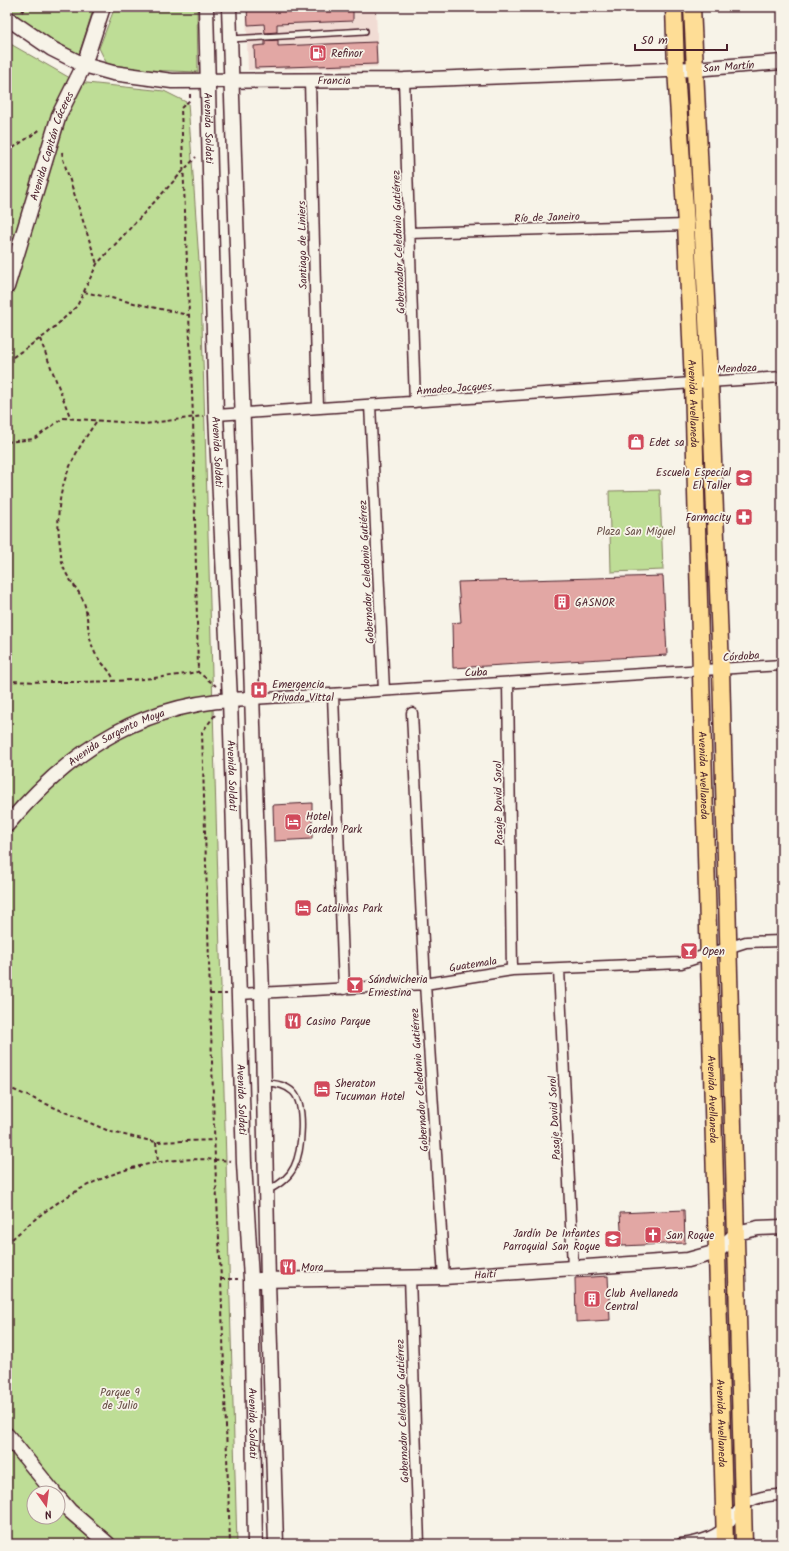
<svg xmlns="http://www.w3.org/2000/svg" width="789" height="1551" font-family="Kalam,sans-serif">
  <rect width="100%" height="100%" fill="#f7f3e8"/>
  <filter id="ink" filterUnits="userSpaceOnUse"><feTurbulence type="fractalNoise" baseFrequency=".025" numOctaves="2"/><feDisplacementMap in="SourceGraphic" scale="8" xChannelSelector="R" yChannelSelector="G"/><feConvolveMatrix kernelMatrix="1 2 1 2 8 2 1 2 1" color-interpolation-filters="sRGB"/></filter>
  <g filter="url(#ink)">
    <path fill="#f1dcd4" d="M 246,7 L 376,7 L 378,67 L 248,70 Z"/>
    <path fill="#bedd96" stroke="#847e60" fill-rule="evenodd" d="M 7,7 L 94,7 L 79,54 L 42,34 L 7,10 Z
      M 115,7 L 197,7 L 198,72 L 144,70 L 107,64 L 99,48 Z
      M 7,42 L 77,82 L 164,91 L 188,103 L 201,290 L 237,1544 L 7,1544 ZM 34,1493 L 58,1493 L 58,1517 L 34,1517 Z
      M 660,490 L 663,570 L 611,572 L 609,491 Z"/>
    <path fill="#e2a7a4" stroke="#4a1f2b" d="M 247,7 L 353,7 L 353,21 L 277,24 L 277,32 L 265,33 L 264,24 L 248,25 Z
      M 278,40 L 278,46 L 376,42 L 377,64 L 255,68 L 254,46 L 265,45 L 265,41 Z
      M 663,576 L 667,655 L 453,668 L 452,623 L 461,622 L 458,582 Z
      M 312,803 L 312,839 L 274,841 L 273,805 Z
      M 684,1210 L 685,1243 L 622,1246 L 620,1213 Z
      M 608,1276 L 610,1320 L 576,1322 L 575,1278 Z"/>
    <g fill="none" stroke-linecap="round" stroke-linejoin="round">
      <g stroke="#4a1f2b" stroke-width="8">
        <path id="lane" d="M 230,39 L 365,31
          M 264,1083 C 273,1083 286,1085 293,1092 C 306,1105 302,1151 294,1167 C 289,1178 277,1186 267,1191"/>
      </g>
      <g stroke="#4a1f2b" stroke-width="13">
        <path id="street" d="M 404,80 L 415,402
          M 310,81 L 318,408
          M 409,233 L 686,225
          M 370,405 L 384,690
          M 216,415 L 782,377
          M 508,683 L 512,970
          M 333,695 L 344,989
          M 252,699 L 782,665
          M 412,713 L 425,984 L 444,1277
          M 559,969 L 573,1267
          M 240,994 L 425,984 L 512,970 L 681,963 L 746,942 L 782,941
          M 410,1277 L 419,1544
          M 681,1544 C 698,1542 717,1537 728,1524 C 733,1518 738,1509 744,1505 C 755,1497 769,1495 782,1495"/>
      </g>
      <g stroke="#4a1f2b" stroke-width="17">
        <g id="secondary">
          <path id="s1" d="M 206,7 L 216,415 L 230,699 L 244,1163 L 251,1279 L 255,1544"/>
          <path d="M 229,7 L 262,993 L 268,1281 L 276,1544"/>
          <path id="s2" d="M 7,18 L 52,49 L 84,65 L 113,73 L 172,81 L 404,80 L 694,69 L 782,62"/>
          <path id="s3" d="M 7,287 L 59,115 L 84,65 L 103,7"/>
          <path id="s4" d="M 7,825 C 73,747 147,700 252,699"/>
          <path id="s5" d="M 259,1280 L 444,1277 L 688,1260 L 717,1252 L 737,1233 L 758,1228 L 782,1227"/>
          <path d="M 7,1435 L 54,1493"/>
          <path d="M 58,1497 L 70,1511 L 108,1544"/>
        </g>
      </g>
      <g stroke="#4a1f2b" stroke-width="19">
        <g id="primary">
          <path id="s6" d="M 674,7 L 676,69 L 686,225 L 693,383 L 725,1544"/>
          <path d="M 692,7 L 710,381 L 721,669 L 744,1544"/>
        </g>
      </g>
      <path stroke="#4a1f2b" stroke-width="2" stroke-dasharray="4 3" stroke-linecap="butt" d="M 22,12 L 25,7
        M 190,94 L 190,100 L 181,108 L 193,418 L 198,672 L 216,686
        M 7,152 L 41,129
        M 62,152 L 63,159 L 97,264
        M 84,292 L 188,315
        M 40,339 L 71,419
        M 7,361 L 47,334 L 77,306 L 97,264 L 196,157
        M 96,422 C 68,462 53,495 60,545 C 61,552 61,560 63,566 C 68,581 81,591 85,606 C 89,624 87,635 95,653 C 100,663 109,668 114,680
        M 7,442 L 34,439 L 63,418 L 145,424 L 203,416
        M 7,681 C 70,683 135,683 197,672
        M 215,715 L 202,732 L 215,1160 L 221,1279 L 230,1544
        M 210,994 L 227,994
        M 7,1087 L 111,1132 L 156,1142 L 215,1140
        M 156,1142 L 158,1162
        M 7,1244 C 71,1182 142,1151 231,1161
        M 221,1279 L 238,1279"/>
      <use href="#lane" stroke="#f7f3e8" stroke-width="5"/>
      <use href="#street" stroke="#f7f3e8" stroke-width="10"/>
      <use href="#secondary" stroke="#f7f3e8" stroke-width="14"/>
      <use href="#primary" stroke="#fedd96" stroke-width="16"/>
    </g>
  </g>
  <defs>
    <g id="fuel-square" transform="scale(0.9)"><rect x="-9" y="-9" width="18" height="18" rx="4" fill="#d1495b" stroke="#f7f3e8"/><path d="M-5.5-6h7V0h2V4h1.3V-2.5L3-4.5l.8-.8L6-3V5H2.5V1h-1V6h-7ZM-4.2-4.7v3.2H.2V-4.7Z" fill="#fff"/></g>
    <g id="shop-square" transform="scale(0.9)"><rect x="-9" y="-9" width="18" height="18" rx="4" fill="#d1495b" stroke="#f7f3e8"/><path d="M-5-2.5h2.3a2.7 3.5 0 0 1 5.4 0H5L5.5 6h-11ZM-1.5-2.5h3a1.5 2.3 0 0 0-3 0Z" fill="#fff"/></g>
    <g id="school-square" transform="scale(0.9)"><rect x="-9" y="-9" width="18" height="18" rx="4" fill="#d1495b" stroke="#f7f3e8"/><path d="M0-5L7-2L0 1L-7-2ZM-4 1L0 2.5L4 1V4Q0 6-4 4Z" fill="#fff"/></g>
    <g id="pharmacy-square" transform="scale(0.9)"><rect x="-9" y="-9" width="18" height="18" rx="4" fill="#d1495b" stroke="#f7f3e8"/><path d="M-2-6h4v4h4v4h-4v4h-4v-4h-4v-4h4Z" fill="#fff"/></g>
    <g id="building-square" transform="scale(0.9)"><rect x="-9" y="-9" width="18" height="18" rx="4" fill="#d1495b" stroke="#f7f3e8"/><path d="M-4-6H4V6H1V3H-1V6H-4ZM-2.5-4.3h1.7v1.8h-1.7ZM.8-4.3h1.7v1.8H.8ZM-2.5-1h1.7V.8h-1.7ZM.8-1h1.7V.8H.8Z" fill="#fff"/></g>
    <g id="hospital-square" transform="scale(0.9)"><rect x="-9" y="-9" width="18" height="18" rx="4" fill="#d1495b" stroke="#f7f3e8"/><path d="M-5-5h3v3.5h4V-5h3V5h-3V1.5h-4V5h-3Z" fill="#fff"/></g>
    <g id="hotel-square" transform="scale(0.9)"><rect x="-9" y="-9" width="18" height="18" rx="4" fill="#d1495b" stroke="#f7f3e8"/><path d="M-6-4.5h1.5V1H6V5H4.5V3h-9V5H-6ZM-4 0a1.8 1.8 0 1 1 3.6 0ZM.5 0V-2.5h3Q6-2.5 6 0Z" fill="#fff"/></g>
    <g id="bar-square" transform="scale(0.9)"><rect x="-9" y="-9" width="18" height="18" rx="4" fill="#d1495b" stroke="#f7f3e8"/><path d="M-6-5H6L.8 .8V4.5H3.5V6h-7V4.5H-.8V.8Z" fill="#fff"/></g>
    <g id="restaurant-square" transform="scale(0.9)"><rect x="-9" y="-9" width="18" height="18" rx="4" fill="#d1495b" stroke="#f7f3e8"/><path d="M-5-6h1v4h1v-4h1v4h1v-4h1v5L-1.5 .5V6h-2V.5L-5-1ZM5-6V6H3V1.5H1.5Q1.5-4 5-6Z" fill="#fff"/></g>
    <g id="church-square" transform="scale(0.9)"><rect x="-9" y="-9" width="18" height="18" rx="4" fill="#d1495b" stroke="#f7f3e8"/><path d="M-1.2-6h2.4v3.5h3.3v2.4h-3.3V6h-2.4V-.1h-3.3v-2.4h3.3Z" fill="#fff"/></g>
  </defs>
  <g fill-rule="evenodd">
    <use href="#fuel-square" x="318" y="53"/>
    <use href="#shop-square" x="636" y="442"/>
    <use href="#school-square" x="744" y="478"/>
    <use href="#pharmacy-square" x="744" y="517"/>
    <use href="#building-square" x="562" y="602"/>
    <use href="#hospital-square" x="259" y="690"/>
    <use href="#hotel-square" x="293" y="822"/>
    <use href="#hotel-square" x="303" y="908"/>
    <use href="#bar-square" x="689" y="951"/>
    <use href="#bar-square" x="355" y="985"/>
    <use href="#restaurant-square" x="293" y="1021"/>
    <use href="#hotel-square" x="322" y="1089"/>
    <use href="#church-square" x="653" y="1235"/>
    <use href="#school-square" x="613" y="1239"/>
    <use href="#restaurant-square" x="288" y="1267"/>
    <use href="#building-square" x="592" y="1299"/>
  </g>
  <g text-anchor="middle" stroke-width="3.5" stroke-linejoin="round" paint-order="stroke">
    <g font-size="11" fill="#4a1f2b" stroke="#f7f3e8" text-anchor="start">
      <text x="331" y="57">Refinor</text>
      <text x="649" y="446">Edet sa</text>
      <text x="731" y="476" text-anchor="end">Escuela Especial<tspan x="731" dy="13">El Taller</tspan></text>
      <text x="731" y="521" text-anchor="end">Farmacity</text>
      <text x="575" y="606">GASNOR</text>
      <text x="272" y="688">Emergencia<tspan x="272" dy="13">Privada Vittal</tspan></text>
      <text x="306" y="820">Hotel<tspan x="306" dy="13">Garden Park</tspan></text>
      <text x="316" y="912">Catalinas Park</text>
      <text x="702" y="955">Open</text>
      <text x="368" y="983">Sándwicheria<tspan x="368" dy="13">Ernestina</tspan></text>
      <text x="306" y="1025">Casino Parque</text>
      <text x="335" y="1087">Sheraton<tspan x="335" dy="13">Tucuman Hotel</tspan></text>
      <text x="600" y="1237" text-anchor="end">Jardín De Infantes<tspan x="600" dy="13">Parroquial San Roque</tspan></text>
      <text x="666" y="1239">San Roque</text>
      <text x="301" y="1271">Mora</text>
      <text x="605" y="1297">Club Avellaneda<tspan x="605" dy="13">Central</tspan></text>
    </g>
    <g font-size="11" fill="#4a1f2b" stroke="#f7f3e8">
      <text dy="4" stroke="none"><textPath href="#s2" startOffset="737">San Martín</textPath></text>
      <text dy="4" stroke="none"><textPath href="#s2" startOffset="342">Francia</textPath></text>
      <text dy="4" stroke="none"><textPath href="#s1" startOffset="121">Avenida Soldati</textPath></text>
      <text dy="4" stroke="none"><textPath href="#s3" startOffset="148">Avenida Capitán Cáceres</textPath></text>
      <text transform="translate(547 217) rotate(-2)" y="4">Río de Janeiro</text>
      <text transform="translate(398 242) rotate(-92)" y="4">Gobernador Celedonio Gutiérrez</text>
      <text transform="translate(302 245) rotate(-91)" y="4">Santiago de Liniers</text>
      <text transform="translate(737 368) rotate(-3)" y="4">Mendoza</text>
      <text transform="translate(454 388) rotate(-4)" y="4">Amadeo Jacques</text>
      <text dy="4" stroke="none"><textPath href="#s6" startOffset="397">Avenida Avellaneda</textPath></text>
      <text dy="4" stroke="none"><textPath href="#s1" startOffset="445">Avenida Soldati</textPath></text>
      <text transform="translate(366 572) rotate(-93)" y="4">Gobernador Celedonio Gutiérrez</text>
      <text transform="translate(741 656) rotate(-4)" y="4">Córdoba</text>
      <text transform="translate(476 672) rotate(-3)" y="4">Cuba</text>
      <text dy="4" stroke="none"><textPath href="#s4" startOffset="142">Avenida Sargento Moya</textPath></text>
      <text dy="4" stroke="none"><textPath href="#s1" startOffset="769">Avenida Soldati</textPath></text>
      <text dy="4" stroke="none"><textPath href="#s6" startOffset="769">Avenida Avellaneda</textPath></text>
      <text transform="translate(498 803) rotate(-91)" y="4">Pasaje David Sorol</text>
      <text transform="translate(473 964) rotate(-9)" y="4">Guatemala</text>
      <text transform="translate(419 1080) rotate(-94)" y="4">Gobernador Celedonio Gutiérrez</text>
      <text dy="4" stroke="none"><textPath href="#s1" startOffset="1093">Avenida Soldati</textPath></text>
      <text dy="4" stroke="none"><textPath href="#s6" startOffset="1093">Avenida Avellaneda</textPath></text>
      <text transform="translate(554 1118) rotate(-93)" y="4">Pasaje David Sorol</text>
      <text dy="4" stroke="none"><textPath href="#s5" startOffset="226">Haití</textPath></text>
      <text transform="translate(402 1411) rotate(-92)" y="4">Gobernador Celedonio Gutiérrez</text>
      <text dy="4" stroke="none"><textPath href="#s1" startOffset="1417">Avenida Soldati</textPath></text>
      <text dy="4" stroke="none"><textPath href="#s6" startOffset="1417">Avenida Avellaneda</textPath></text>
    </g>
    <g font-size="11" fill="#674e46" stroke="#f7f3e8">
      <text x="636" y="535">Plaza San Miguel</text>
      <text x="120" y="1396">Parque 9<tspan x="120" dy="13">de Julio</tspan></text>
    </g>
  </g>
  <rect width="789" height="1551" fill="none" stroke="#f7f3e8" stroke-width="24"/>
  <rect x="12" y="12" width="765" height="1527" fill="none" stroke="#4a1f2b" stroke-width="1.5" filter="url(#ink)"/>
  <g transform="translate(46 1505) rotate(166)"><circle r="19" fill="#f7f3e8" stroke="#b29e9c"/>
  <path d="M0-3L7 15L0 10L-7 15Z" fill="#d1495b"/>
  <text y="-6" font-size="11" font-weight="bold" text-anchor="middle" fill="#4a1f2b">N</text>
  </g>
  <path d="M635 44v6h92v-6" fill="none" stroke="#4a1f2b" stroke-width="2"/>
  <text x="641" y="44" font-size="12" fill="#4a1f2b" stroke="#f7f3e8" stroke-width="3" paint-order="stroke">50 m</text>
</svg>
